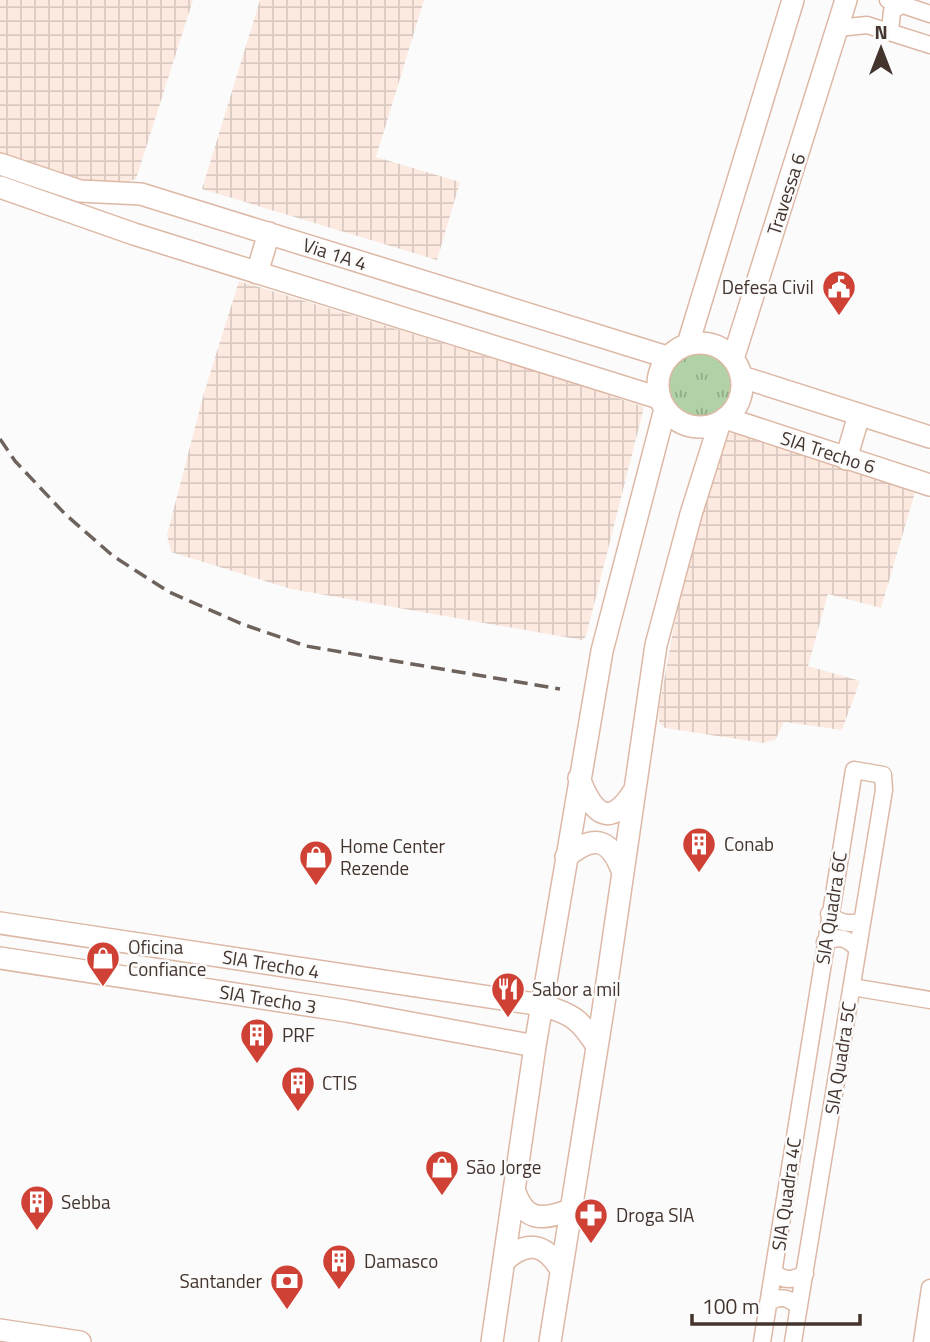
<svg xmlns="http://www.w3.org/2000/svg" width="930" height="1342" font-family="'Titillium Web',sans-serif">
  <defs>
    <pattern id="industrial-grid" width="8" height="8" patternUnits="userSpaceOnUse" patternTransform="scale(1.75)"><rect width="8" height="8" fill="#fceae1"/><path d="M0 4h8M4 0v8" fill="none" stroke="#d9c9c1"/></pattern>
    <pattern id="grass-tufts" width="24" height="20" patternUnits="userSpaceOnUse" patternTransform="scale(1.75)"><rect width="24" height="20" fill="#b0d2a6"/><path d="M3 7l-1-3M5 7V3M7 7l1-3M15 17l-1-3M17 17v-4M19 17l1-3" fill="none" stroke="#91ab88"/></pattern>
  </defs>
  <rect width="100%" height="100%" fill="#fbfbfb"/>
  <path fill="url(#industrial-grid)" d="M 0,0 L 193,0 L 136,179 L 106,188 L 0,153 Z
    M 260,0 L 424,0 L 376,157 L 460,182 L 437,260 L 202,189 Z
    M 239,281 L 560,379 L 644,407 L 586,636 L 582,640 L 291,589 L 171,552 L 167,535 L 204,393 Z
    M 735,433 L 916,489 L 881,608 L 828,594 L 808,666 L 860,681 L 842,730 L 784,722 L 775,740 L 763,743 L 665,728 L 659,722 L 659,709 L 672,636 L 687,564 L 720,440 L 726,434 Z"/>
  <path fill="url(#grass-tufts)" d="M665 386a34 34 0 1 1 68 0a34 34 0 1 1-68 0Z"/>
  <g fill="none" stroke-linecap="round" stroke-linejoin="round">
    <g stroke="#dcb8a5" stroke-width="19">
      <path id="minor" d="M 888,0 L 930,14
        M 838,28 L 867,25 L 930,45
        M 890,32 L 892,11 L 901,5
        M 829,914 C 840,924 849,924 862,922
        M 825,942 C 840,935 847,938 858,949
        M 852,987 L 930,1000
        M 774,1272 C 784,1282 793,1280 805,1274
        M 768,1303 C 780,1295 789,1297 799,1307
        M 762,1342 L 854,770 L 883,775 L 884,790 L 793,1342
        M 922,1342 L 930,1288"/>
    </g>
    <g stroke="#dcb8a5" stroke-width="24">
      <path id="major" d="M 0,164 L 80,191 L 141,194 L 667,357
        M 0,187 L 134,234 L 659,398
        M 257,273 L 269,233
        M658 385a42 42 0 1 1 84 0a42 42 0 1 1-84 0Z
        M 688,344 L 793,0
        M 733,359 L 846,0
        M 742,377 L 930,437
        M 725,418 L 930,485
        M 846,459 L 859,415
        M 579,778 C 592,812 609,831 634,791
        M 566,857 C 593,835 609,837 622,870
        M 0,923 L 542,1005 C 572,1014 580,1019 597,1046
        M 0,958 L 346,1011 L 535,1046
        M 514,1189 C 524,1221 540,1221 570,1210
        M 504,1261 C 527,1240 545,1243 561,1270
        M 0,1330 L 80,1342
        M 492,1342 L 535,1046 L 602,651 L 665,409
        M 550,1342 L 603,1010 L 656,645 L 691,514 L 720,422"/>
    </g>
    <use href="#minor" stroke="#fff" stroke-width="16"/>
    <use href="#major" stroke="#fff" stroke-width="21"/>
    <path stroke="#6e625d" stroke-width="3.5" stroke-dasharray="14 7" stroke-linecap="butt" d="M 0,439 L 15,461 L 65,514 L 113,556 L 169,592 L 242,624 L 306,646 L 560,689"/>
  </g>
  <defs>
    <g id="civic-pin" transform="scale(1.75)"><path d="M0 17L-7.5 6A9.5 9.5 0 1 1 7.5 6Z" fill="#cf4135" stroke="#fbfbfb"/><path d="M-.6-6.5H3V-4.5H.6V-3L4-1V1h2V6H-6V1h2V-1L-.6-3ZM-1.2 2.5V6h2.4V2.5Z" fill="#fff"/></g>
    <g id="building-pin" transform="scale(1.75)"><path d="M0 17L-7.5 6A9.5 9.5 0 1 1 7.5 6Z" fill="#cf4135" stroke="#fbfbfb"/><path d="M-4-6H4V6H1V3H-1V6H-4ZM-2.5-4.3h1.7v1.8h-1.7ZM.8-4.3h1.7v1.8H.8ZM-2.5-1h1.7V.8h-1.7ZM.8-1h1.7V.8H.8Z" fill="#fff"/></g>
    <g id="shop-pin" transform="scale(1.75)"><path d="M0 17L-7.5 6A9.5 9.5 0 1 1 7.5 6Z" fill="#cf4135" stroke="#fbfbfb"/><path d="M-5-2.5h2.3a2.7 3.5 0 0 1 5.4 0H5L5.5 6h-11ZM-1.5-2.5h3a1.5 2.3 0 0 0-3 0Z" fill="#fff"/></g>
    <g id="restaurant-pin" transform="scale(1.75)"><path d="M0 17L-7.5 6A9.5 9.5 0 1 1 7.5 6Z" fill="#cf4135" stroke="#fbfbfb"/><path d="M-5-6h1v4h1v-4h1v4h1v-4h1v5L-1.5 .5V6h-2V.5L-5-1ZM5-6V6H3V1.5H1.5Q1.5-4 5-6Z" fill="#fff"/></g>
    <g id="pharmacy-pin" transform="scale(1.75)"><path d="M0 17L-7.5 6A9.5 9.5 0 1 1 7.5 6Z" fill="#cf4135" stroke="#fbfbfb"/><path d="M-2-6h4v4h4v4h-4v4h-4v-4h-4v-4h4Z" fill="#fff"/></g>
    <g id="bank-pin" transform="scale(1.75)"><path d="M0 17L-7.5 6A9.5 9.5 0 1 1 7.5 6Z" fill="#cf4135" stroke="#fbfbfb"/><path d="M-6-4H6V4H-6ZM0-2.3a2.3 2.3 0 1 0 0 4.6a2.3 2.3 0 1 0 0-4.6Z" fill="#fff"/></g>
  </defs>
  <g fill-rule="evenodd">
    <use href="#civic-pin" x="839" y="287"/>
    <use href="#building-pin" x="699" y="844"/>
    <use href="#shop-pin" x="316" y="857"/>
    <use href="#shop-pin" x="103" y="958"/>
    <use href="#restaurant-pin" x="508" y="989"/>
    <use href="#building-pin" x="257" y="1035"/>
    <use href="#building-pin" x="298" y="1083"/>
    <use href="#shop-pin" x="442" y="1167"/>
    <use href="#building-pin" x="37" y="1202"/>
    <use href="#pharmacy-pin" x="591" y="1215"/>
    <use href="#building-pin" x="339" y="1261"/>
    <use href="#bank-pin" x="287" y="1281"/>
  </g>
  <g text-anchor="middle" stroke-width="5" stroke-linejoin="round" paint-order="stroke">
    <g font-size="19" fill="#43342d" stroke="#fbfbfb">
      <text transform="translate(786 194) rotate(-72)" y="7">Travessa 6</text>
      <text transform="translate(335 254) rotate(18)" y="7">Via 1A 4</text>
      <text transform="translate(828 452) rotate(18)" y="7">SIA Trecho 6</text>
      <text transform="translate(831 908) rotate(-81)" y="7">SIA Quadra 6C</text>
      <text transform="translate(271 964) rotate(9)" y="7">SIA Trecho 4</text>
      <text transform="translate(268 999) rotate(9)" y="7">SIA Trecho 3</text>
      <text transform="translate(840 1058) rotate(-81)" y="7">SIA Quadra 5C</text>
      <text transform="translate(786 1194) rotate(-82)" y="7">SIA Quadra 4C</text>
    </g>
    <g font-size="19" fill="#43342d" stroke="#fbfbfb" text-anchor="start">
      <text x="814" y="294" text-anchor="end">Defesa Civil</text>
      <text x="724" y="851">Conab</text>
      <text x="340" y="853">Home Center<tspan x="340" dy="22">Rezende</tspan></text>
      <text x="128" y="954">Oficina<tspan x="128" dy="22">Confiance</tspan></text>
      <text x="532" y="996">Sabor a mil</text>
      <text x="282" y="1042">PRF</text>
      <text x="322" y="1090">CTIS</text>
      <text x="466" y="1174">São Jorge</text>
      <text x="61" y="1209">Sebba</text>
      <text x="616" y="1222">Droga SIA</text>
      <text x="364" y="1268">Damasco</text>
      <text x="262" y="1288" text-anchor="end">Santander</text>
    </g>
  </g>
  <g transform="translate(881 49)" stroke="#fbfbfb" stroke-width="5" paint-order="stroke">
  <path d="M0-5L12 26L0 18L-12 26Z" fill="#43342d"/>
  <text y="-10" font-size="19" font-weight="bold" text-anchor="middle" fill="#43342d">N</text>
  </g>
  <path d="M692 1314v10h168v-10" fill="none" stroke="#43342d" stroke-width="3.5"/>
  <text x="702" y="1314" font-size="21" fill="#43342d" stroke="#fbfbfb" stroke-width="5" paint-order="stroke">100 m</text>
</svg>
